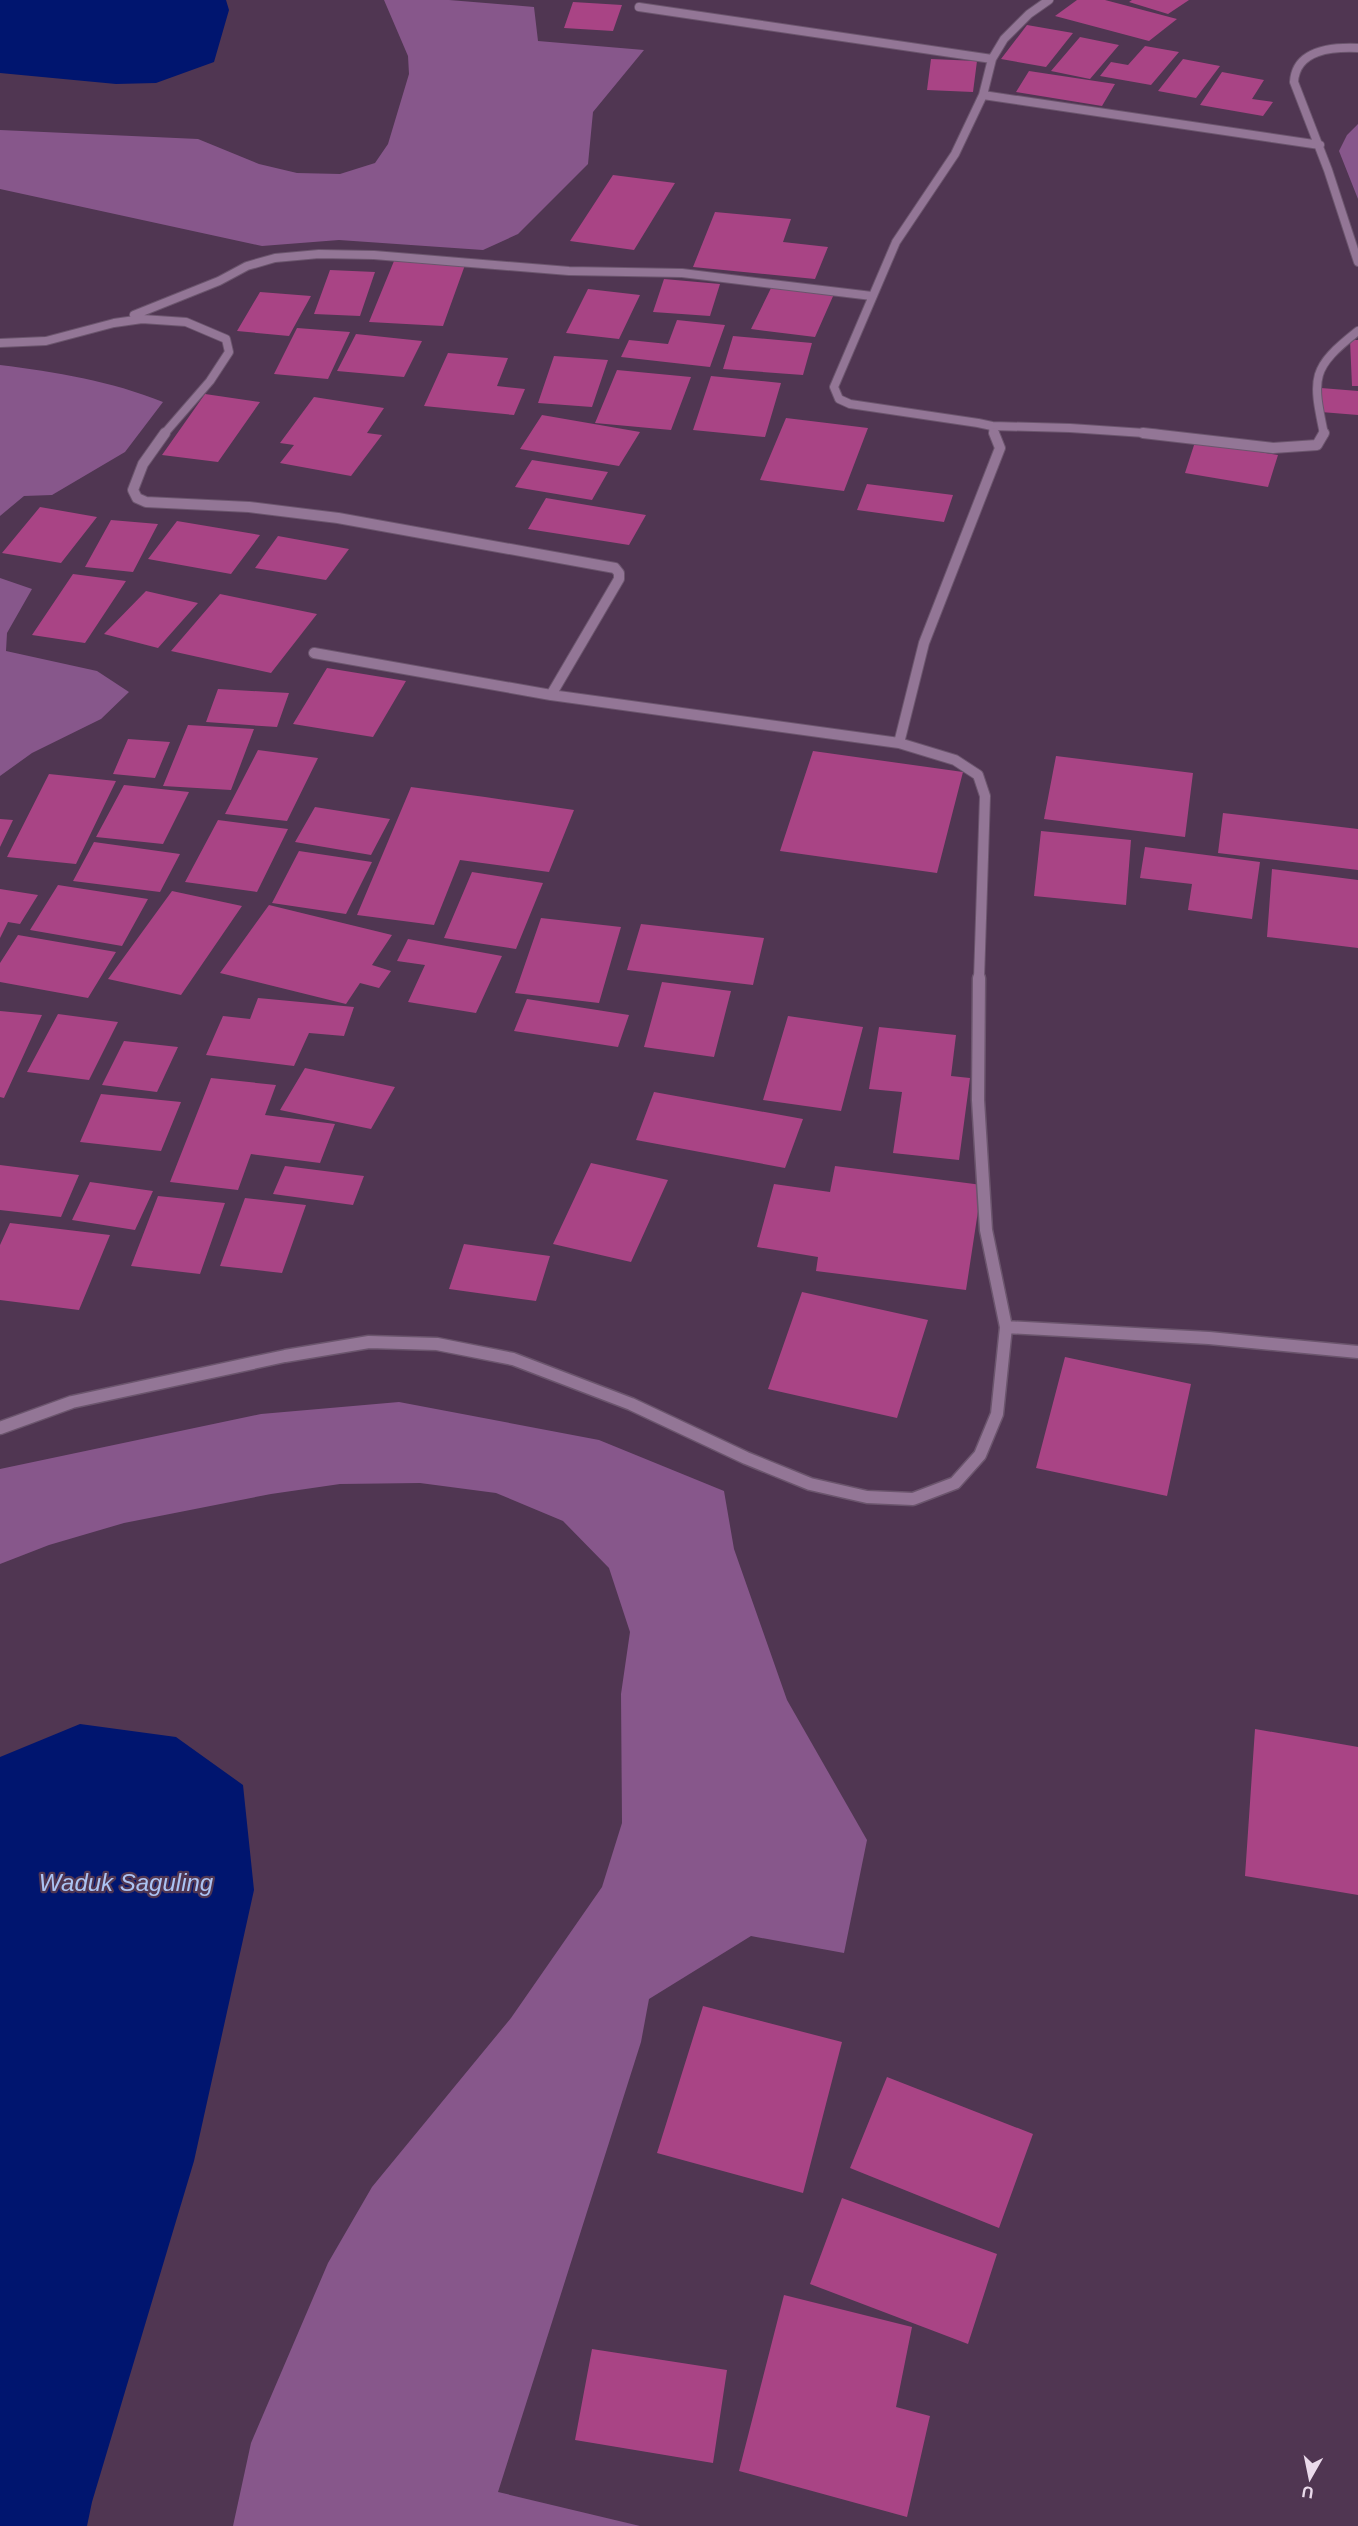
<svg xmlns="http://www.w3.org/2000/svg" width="1358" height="2526" font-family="Arial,sans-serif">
  <rect width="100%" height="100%" fill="#503652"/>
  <path fill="#87578b" d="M 384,0 L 449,0 L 534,7 L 538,41 L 644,50 L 593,112 L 588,164 L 518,234 L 483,250 L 339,240 L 262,246 L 0,189 L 0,130 L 198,139 L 259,164 L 297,173 L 340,174 L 375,163 L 388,144 L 409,74 L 408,56 Z
    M 1358,124 L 1358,199 L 1339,151 L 1347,135 Z
    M 0,365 C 56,372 111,381 163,402 L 125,452 L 52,495 L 24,496 L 0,516 Z
    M 0,578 L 32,589 L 7,633 L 6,651 L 97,671 L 129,692 L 101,719 L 32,753 L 0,776 Z
    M 399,1402 L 599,1440 L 724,1491 L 734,1549 L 787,1700 L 867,1840 L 844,1953 L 751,1936 L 649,1999 L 641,2042 L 498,2492 L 640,2526 L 233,2526 L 251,2443 L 328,2263 L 372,2187 L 511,2018 L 602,1887 L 622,1823 L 621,1694 L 630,1632 L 609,1568 L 563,1521 L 496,1493 L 420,1483 L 340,1484 L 271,1494 L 124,1523 L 49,1545 L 0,1564 L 0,1469 L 261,1414 Z"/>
  <path fill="#00156f" d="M 0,0 L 226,0 L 229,10 L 214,62 L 156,83 L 116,84 L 0,73 Z
    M 80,1724 L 176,1737 L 243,1785 L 254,1890 L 194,2161 L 92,2502 L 87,2526 L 0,2526 L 0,1757 Z"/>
  <path fill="#a94485" d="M 1077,0 L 1105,0 L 1177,19 L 1149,41 L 1055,16 Z
    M 1132,0 L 1189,0 L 1168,14 L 1129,2 Z
    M 573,2 L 622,5 L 613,31 L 564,28 Z
    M 1027,25 L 1073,33 L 1046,67 L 1001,59 Z
    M 1080,37 L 1119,45 L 1090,79 L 1051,71 Z
    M 1145,46 L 1179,52 L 1151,85 L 1100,76 L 1111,62 L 1128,65 Z
    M 931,59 L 977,61 L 973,92 L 927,90 Z
    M 1183,59 L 1220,66 L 1196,98 L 1158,91 Z
    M 1029,71 L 1115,84 L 1102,106 L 1016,92 Z
    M 1222,72 L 1264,80 L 1252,99 L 1273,102 L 1263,116 L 1200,105 Z
    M 613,175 L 675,183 L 634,250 L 570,241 Z
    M 715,212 L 791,219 L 783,242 L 828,247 L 815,279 L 693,267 Z
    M 394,261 L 465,265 L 443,326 L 369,322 Z
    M 330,270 L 375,272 L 360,316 L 314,314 Z
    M 664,279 L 720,284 L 710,316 L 653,312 Z
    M 772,286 L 834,294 L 815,337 L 751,329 Z
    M 588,289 L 640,295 L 619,339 L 566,333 Z
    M 260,292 L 311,296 L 289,336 L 237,331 Z
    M 677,320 L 725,325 L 710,367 L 621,357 L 629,340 L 668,344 Z
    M 297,328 L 350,332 L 328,379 L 274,374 Z
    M 356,334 L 422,341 L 404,377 L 337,371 Z
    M 733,336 L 812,343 L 803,375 L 723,369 Z
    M 1350,340 L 1358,340 L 1358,386 L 1352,386 Z
    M 448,353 L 508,358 L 497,386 L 525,389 L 514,415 L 424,406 Z
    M 554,356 L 608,360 L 592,407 L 538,403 Z
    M 617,370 L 691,377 L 671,430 L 595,423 Z
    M 711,376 L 781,383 L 765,437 L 693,430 Z
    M 1321,388 L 1358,391 L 1358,415 L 1321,412 Z
    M 205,394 L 260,402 L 218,462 L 162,455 Z
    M 314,397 L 384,408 L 367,433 L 382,435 L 351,476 L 280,463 L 294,445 L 280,443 Z
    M 542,415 L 640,432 L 619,466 L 520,449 Z
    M 786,418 L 868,428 L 844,491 L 760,480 Z
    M 1195,442 L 1278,455 L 1268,487 L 1185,473 Z
    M 532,460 L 608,472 L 592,500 L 515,487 Z
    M 867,484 L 953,495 L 944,522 L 857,510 Z
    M 546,498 L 646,515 L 629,545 L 528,529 Z
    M 40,507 L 97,517 L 61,563 L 2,553 Z
    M 111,520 L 158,524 L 133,572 L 85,567 Z
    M 177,521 L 260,535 L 231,574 L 148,559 Z
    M 278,536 L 349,549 L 326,580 L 255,568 Z
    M 73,574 L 126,581 L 85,643 L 32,635 Z
    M 146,591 L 198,603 L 158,648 L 104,634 Z
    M 220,594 L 317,614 L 271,673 L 171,651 Z
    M 327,668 L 406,681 L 373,737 L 293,724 Z
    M 218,689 L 289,693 L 277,727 L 206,722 Z
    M 188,725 L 254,729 L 231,790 L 163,786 Z
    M 128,739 L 170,742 L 155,778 L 113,774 Z
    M 258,750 L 318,758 L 287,821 L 225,814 Z
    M 813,751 L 963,772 L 937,873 L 780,851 Z
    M 1056,756 L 1193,773 L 1185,837 L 1044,819 Z
    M 49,774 L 116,781 L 76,864 L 7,857 Z
    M 124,785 L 189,792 L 163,844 L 96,837 Z
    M 411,787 L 485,797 L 574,810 L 549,872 L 460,860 L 434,925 L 357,915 Z
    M 315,807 L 390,819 L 371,855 L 295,842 Z
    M 1223,813 L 1358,829 L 1358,870 L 1218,853 Z
    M 0,819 L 13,820 L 0,847 Z
    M 218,820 L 288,829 L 257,892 L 185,882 Z
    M 1041,831 L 1131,840 L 1126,905 L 1034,896 Z
    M 94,842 L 180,854 L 160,892 L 73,881 Z
    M 1145,847 L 1260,862 L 1252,919 L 1188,910 L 1192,884 L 1140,878 Z
    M 299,851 L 372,862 L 346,914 L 272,903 Z
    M 1272,869 L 1358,880 L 1358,948 L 1267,937 Z
    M 472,872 L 543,883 L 516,949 L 444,938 Z
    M 58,885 L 148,899 L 122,946 L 30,930 Z
    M 0,889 L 38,895 L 20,924 L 8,922 L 0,938 Z
    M 172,891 L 242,906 L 181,995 L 108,979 Z
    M 269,905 L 392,935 L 372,965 L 391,971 L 379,988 L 360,983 L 346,1004 L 220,973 Z
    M 541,918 L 621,927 L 599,1003 L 515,993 Z
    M 641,924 L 764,938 L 753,985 L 627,970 Z
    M 18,935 L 116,952 L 88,998 L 0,982 L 0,963 Z
    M 408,939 L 502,956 L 476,1013 L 408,1002 L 425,965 L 397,961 Z
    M 662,982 L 731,991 L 714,1057 L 644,1047 Z
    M 258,998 L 354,1007 L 344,1036 L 309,1033 L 294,1066 L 206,1055 L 223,1016 L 250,1019 Z
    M 527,999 L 629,1015 L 618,1047 L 514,1031 Z
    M 0,1011 L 42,1015 L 4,1098 L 0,1097 Z
    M 58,1014 L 118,1022 L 89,1080 L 27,1072 Z
    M 788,1016 L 863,1027 L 841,1111 L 763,1100 Z
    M 879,1027 L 956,1035 L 951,1076 L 970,1078 L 959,1160 L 893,1153 L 902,1092 L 869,1089 Z
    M 124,1041 L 178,1047 L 157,1092 L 102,1085 Z
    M 305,1068 L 395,1087 L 371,1129 L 280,1110 Z
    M 211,1078 L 276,1085 L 265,1115 L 335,1124 L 320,1163 L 251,1154 L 238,1190 L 170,1182 Z
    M 654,1092 L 803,1119 L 785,1168 L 636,1140 Z
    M 101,1094 L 181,1102 L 161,1151 L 80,1142 Z
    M 591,1163 L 668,1180 L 631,1262 L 553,1244 Z
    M 0,1165 L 79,1175 L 61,1217 L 0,1210 Z
    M 285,1166 L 364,1176 L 353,1205 L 273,1194 Z
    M 835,1166 L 982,1185 L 966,1290 L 816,1271 L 818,1257 L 757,1247 L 774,1184 L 830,1192 Z
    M 90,1182 L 153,1191 L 135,1230 L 72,1220 Z
    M 158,1196 L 225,1203 L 200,1274 L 131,1266 Z
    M 245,1198 L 306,1205 L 282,1273 L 220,1266 Z
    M 10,1223 L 110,1235 L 79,1310 L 0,1300 L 0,1245 Z
    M 464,1244 L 550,1256 L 536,1301 L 449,1289 Z
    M 802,1292 L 928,1320 L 897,1418 L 768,1389 Z
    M 1065,1357 L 1191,1384 L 1167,1496 L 1036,1468 Z
    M 1255,1729 L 1358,1747 L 1358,1895 L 1245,1876 Z
    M 703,2006 L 842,2042 L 803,2193 L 657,2153 Z
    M 887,2077 L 1033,2134 L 999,2228 L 850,2168 Z
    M 842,2198 L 997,2254 L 968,2344 L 810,2284 Z
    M 784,2295 L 912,2327 L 896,2407 L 930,2416 L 907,2517 L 739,2471 Z
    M 592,2349 L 727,2370 L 713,2463 L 575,2440 Z"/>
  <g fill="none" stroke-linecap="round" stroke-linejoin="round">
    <g stroke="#6b556d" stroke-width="10">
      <path id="street-far2" d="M 639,7 L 992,59
        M 1358,48 C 1333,47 1296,49 1294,82 L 1328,170 L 1358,262
        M 983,95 L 1320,145
        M 134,315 L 219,281 L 247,266 L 275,258 L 319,254 L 374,255 L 569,271 L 682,273 L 872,296
        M 0,343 L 46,341 L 114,323 L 142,319 L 186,322 L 226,339 L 229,352 L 210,381 L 164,434
        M 992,426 L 1070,428 L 1159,434
        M 995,434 L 992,426 L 978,423 L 850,404 L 839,399 L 834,387 L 896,242 L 955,154 L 983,95 L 992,59 L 1004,39 L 1029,14 L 1049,0
        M 1324,434 C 1312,377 1311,368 1358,331"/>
    </g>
    <g stroke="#6b556d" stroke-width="12">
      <path id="street-far1" d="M 165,433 L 143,464 L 133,490 L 137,498 L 146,502 L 249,507 L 338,518 L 615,568 L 619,573 L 619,579 L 551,695
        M 1143,433 L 1273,448 L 1317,445 L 1324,433
        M 314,653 L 551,695 L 899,743
        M 979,979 L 985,796 L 978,775 L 955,760 L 899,743 L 924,643 L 1000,448 L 994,433"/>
    </g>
    <g stroke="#6b556d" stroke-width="15">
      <path id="street" d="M 979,978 L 978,1100 L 986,1230 L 1006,1327 L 1209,1338 L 1358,1352
        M 0,1428 L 72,1402 L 285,1356 L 369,1342 L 437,1344 L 513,1359 L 631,1404 L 746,1458 L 810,1484 L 867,1497 L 913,1499 L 955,1483 L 980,1455 L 997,1414 L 1006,1327"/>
    </g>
    <use href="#street-far2" stroke="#937696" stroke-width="8"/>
    <use href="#street-far1" stroke="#937696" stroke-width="10"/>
    <use href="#street" stroke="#937696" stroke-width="12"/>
  </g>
  <g text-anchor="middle" stroke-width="4.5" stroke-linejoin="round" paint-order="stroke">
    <g font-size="24" font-style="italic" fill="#abc3f3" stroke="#503652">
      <text x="126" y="1891">Waduk Saguling</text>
    </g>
  </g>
  <g transform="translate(1310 2478) rotate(189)" stroke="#503652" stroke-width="4.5" paint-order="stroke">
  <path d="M0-4.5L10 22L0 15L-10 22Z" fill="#eadaeb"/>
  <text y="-9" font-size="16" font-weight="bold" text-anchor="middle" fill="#eadaeb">U</text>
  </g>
</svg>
